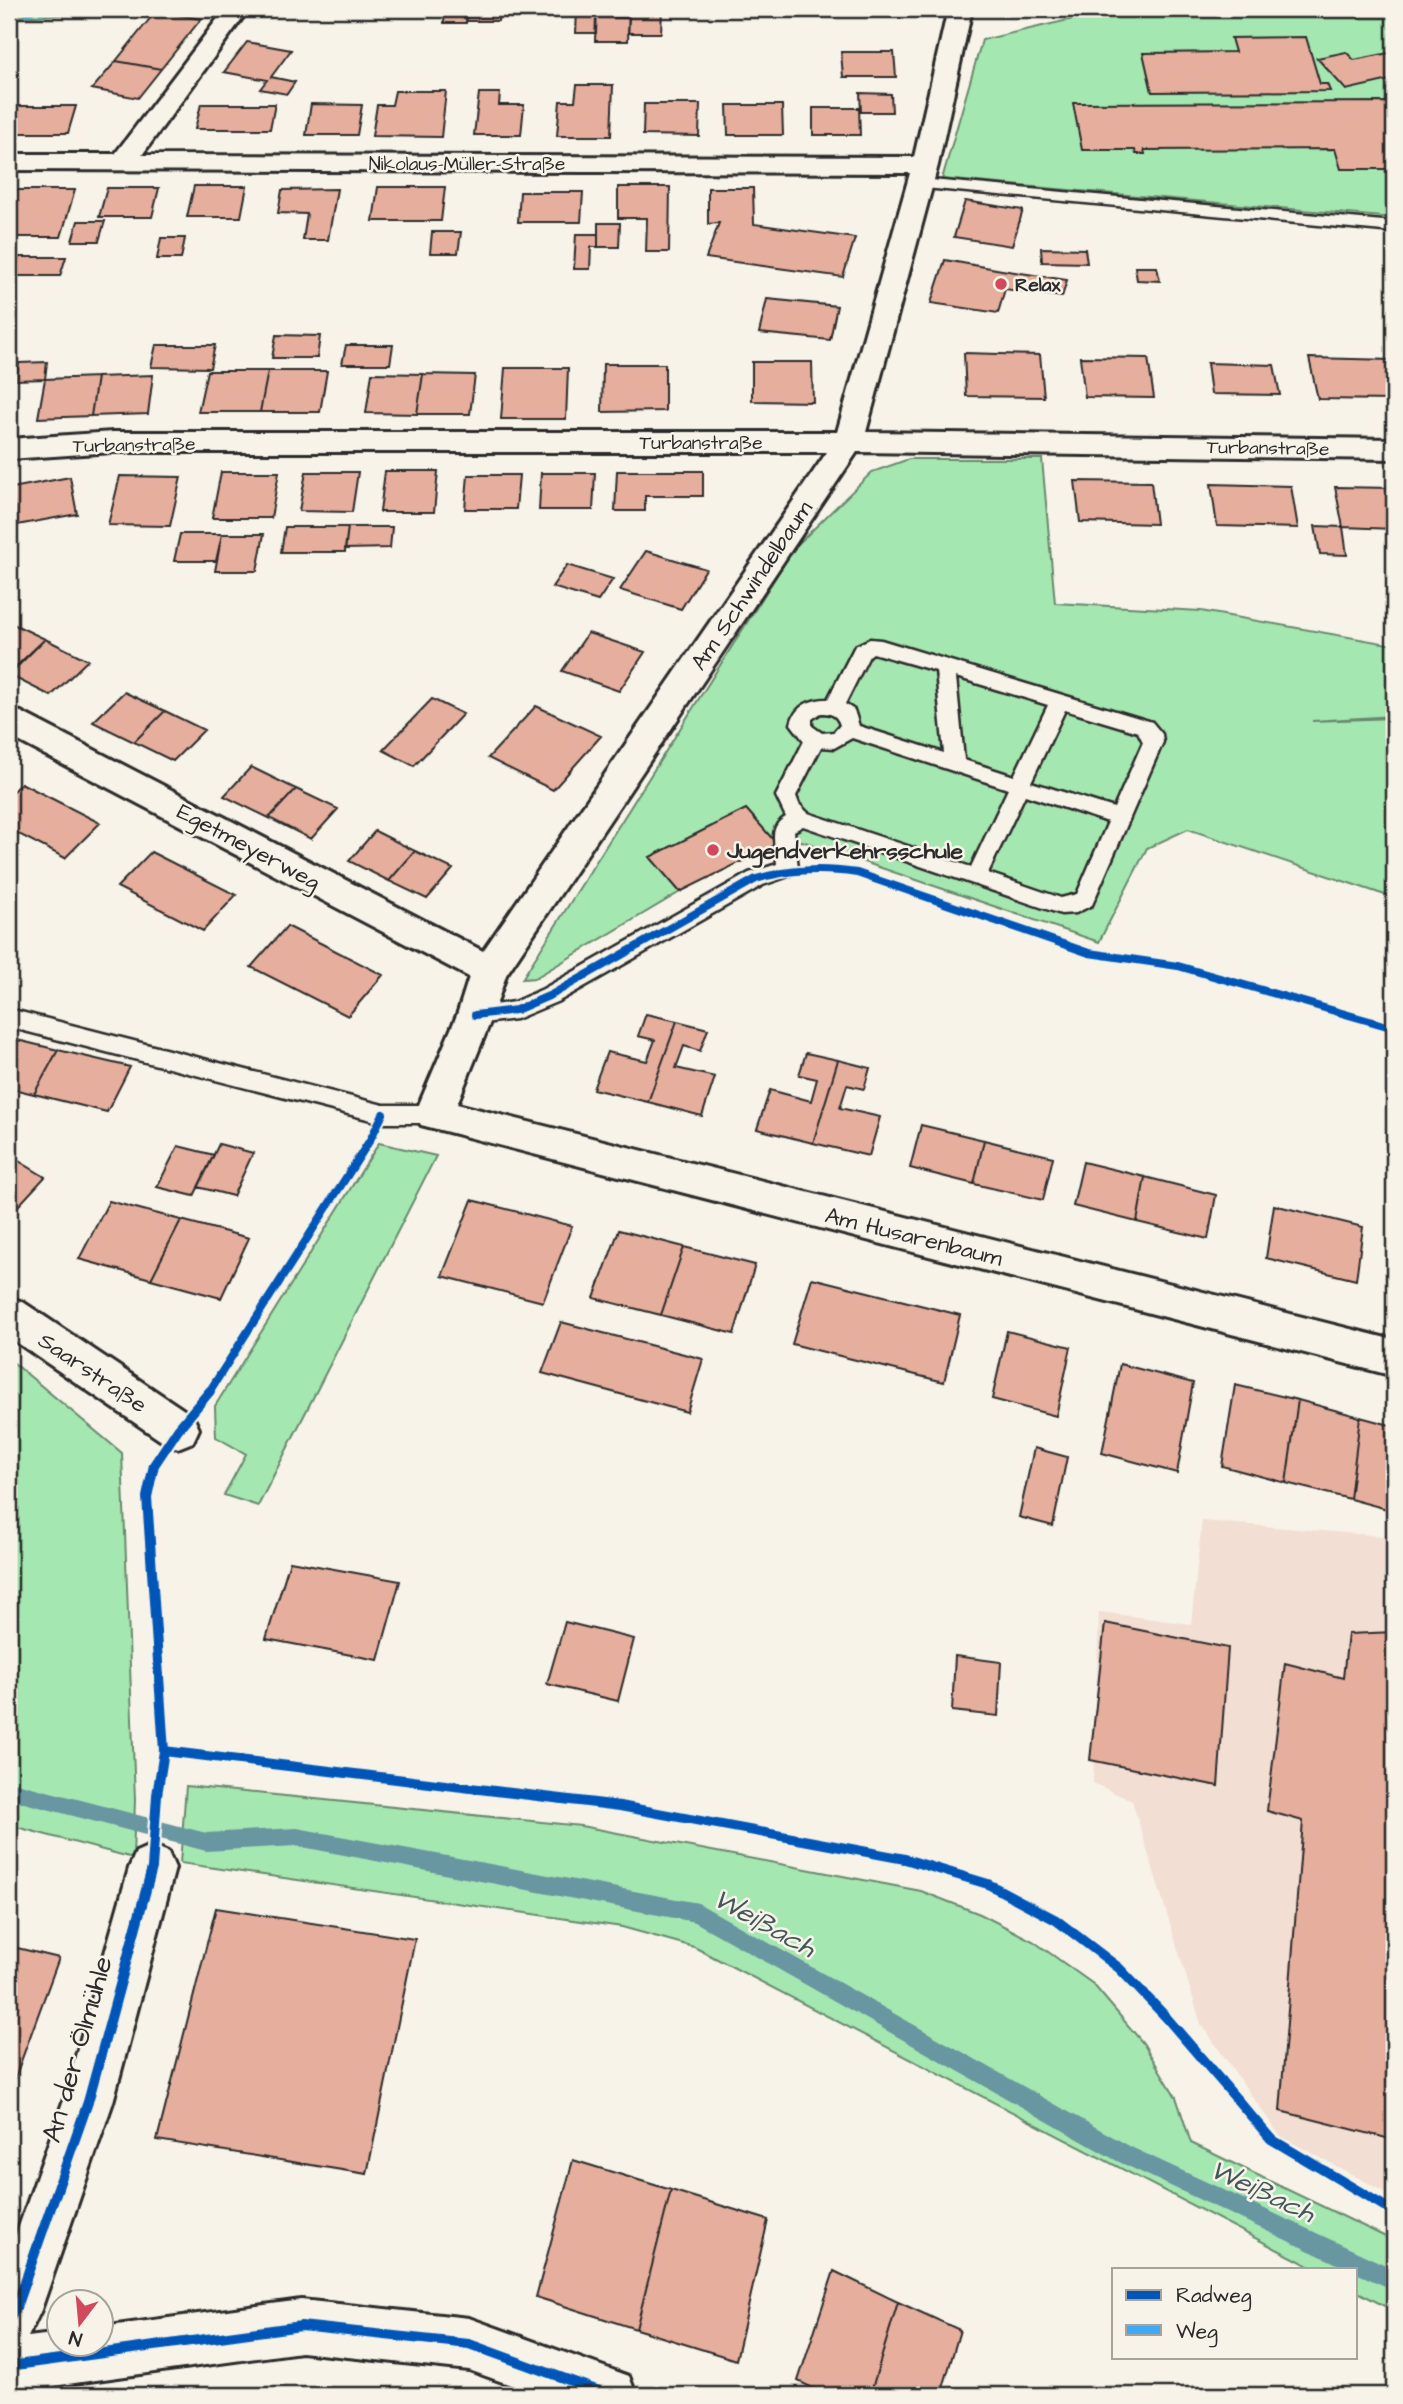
<svg xmlns="http://www.w3.org/2000/svg" width="1403" height="2404" font-family="'Architects Daughter',sans-serif">
  <rect width="100%" height="100%" fill="#f7f3e8"/>
  <filter id="ink" filterUnits="userSpaceOnUse"><feTurbulence type="fractalNoise" baseFrequency=".0143" numOctaves="2"/><feDisplacementMap in="SourceGraphic" scale="14" xChannelSelector="R" yChannelSelector="G"/><feConvolveMatrix kernelMatrix="1 2 1 2 8 2 1 2 1" color-interpolation-filters="sRGB"/></filter>
  <g filter="url(#ink)">
    <path fill="#f2ded2" d="M 1202,1521 L 1394,1537 L 1394,2197 L 1280,2136 L 1201,2024 L 1132,1801 L 1093,1783 L 1099,1612 L 1191,1624 Z"/>
    <path fill="#a5e7b0" stroke="#68896e" stroke-width="2" d="M 9,9 L 205,9 L 9,17 Z
      M 1009,9 L 1394,9 L 1394,218 L 942,179 L 982,40 L 1090,15 Z
      M 909,459 L 1042,459 L 1055,603 L 1201,611 L 1394,645 L 1394,716 L 1312,721 L 1394,718 L 1394,898 L 1188,829 L 1147,848 L 1099,942 L 802,841 L 777,844 L 746,809 L 650,857 L 680,892 L 535,978 L 522,979 L 794,548 L 872,472 Z
      M 379,1143 L 436,1156 L 258,1506 L 224,1495 L 246,1454 L 216,1437 L 215,1406 Z
      M 9,1359 L 122,1453 L 135,1800 L 133,1858 L 9,1825 Z
      M 186,1786 L 581,1826 L 921,1891 L 980,1914 L 1033,1941 L 1093,1984 L 1143,2043 L 1176,2097 L 1191,2143 L 1394,2241 L 1394,2311 L 1356,2291 L 1356,2269 L 1315,2269 L 694,1947 L 622,1927 L 180,1863 Z"/>
    <g fill="none" stroke-linecap="round" stroke-linejoin="round">
      <path fill="#6896a1" fill-rule="evenodd" d="M 9,1781 L 206,1833 L 297,1828 L 698,1903 L 1131,2147 L 1394,2269 L 1394,2290 L 1356,2273 L 1356,2269 L 1348,2269 L 1117,2161 L 695,1922 L 297,1846 L 206,1851 L 9,1799 Z"/>
    </g>
    <path fill="#e6ae9d" stroke="#2b2b2b" stroke-width="2" d="M 445,9 L 468,9 L 466,23 L 444,23 Z
      M 468,9 L 499,9 L 498,21 L 466,21 Z
      M 629,9 L 662,9 L 661,33 L 628,33 Z
      M 577,10 L 597,10 L 596,33 L 576,33 Z
      M 156,11 L 201,19 L 161,69 L 116,61 Z
      M 596,17 L 629,18 L 628,41 L 595,41 Z
      M 1306,37 L 1320,84 L 1327,84 L 1330,91 L 1152,92 L 1143,53 L 1235,52 L 1231,38 Z
      M 247,42 L 291,50 L 271,77 L 295,82 L 287,94 L 260,89 L 267,80 L 224,72 Z
      M 841,52 L 894,52 L 896,77 L 843,77 Z
      M 1346,52 L 1354,60 L 1394,52 L 1394,79 L 1346,90 L 1317,58 Z
      M 116,61 L 161,69 L 138,98 L 92,89 Z
      M 577,85 L 613,85 L 611,136 L 557,136 L 560,101 L 575,101 Z
      M 395,91 L 446,91 L 441,137 L 372,136 L 377,105 L 392,105 Z
      M 479,93 L 500,93 L 499,105 L 524,105 L 521,135 L 474,135 Z
      M 860,93 L 891,94 L 892,112 L 861,112 Z
      M 1394,102 L 1394,169 L 1341,169 L 1335,149 L 1144,150 L 1145,154 L 1136,154 L 1135,150 L 1082,150 L 1073,103 Z
      M 201,104 L 275,104 L 270,129 L 195,129 Z
      M 311,104 L 362,105 L 357,135 L 306,135 Z
      M 644,104 L 700,104 L 699,136 L 643,135 Z
      M 727,105 L 782,105 L 783,135 L 728,135 Z
      M 9,106 L 76,106 L 68,133 L 9,133 Z
      M 813,108 L 859,108 L 860,135 L 813,135 Z
      M 194,186 L 247,186 L 241,217 L 187,217 Z
      M 378,187 L 445,187 L 441,221 L 373,221 Z
      M 618,187 L 670,187 L 669,252 L 646,252 L 647,218 L 618,218 Z
      M 107,188 L 159,188 L 152,217 L 99,217 Z
      M 708,188 L 753,188 L 754,224 L 855,238 L 843,277 L 706,258 L 719,223 L 708,224 Z
      M 337,189 L 328,240 L 303,240 L 307,214 L 278,213 L 282,190 Z
      M 17,190 L 75,190 L 61,237 L 9,237 L 9,216 Z
      M 520,192 L 583,192 L 581,222 L 518,222 Z
      M 965,201 L 1023,210 L 1012,246 L 954,237 Z
      M 78,221 L 105,221 L 99,241 L 72,241 Z
      M 598,223 L 620,223 L 619,247 L 598,247 Z
      M 432,232 L 461,232 L 458,253 L 430,253 Z
      M 576,234 L 598,234 L 598,247 L 591,247 L 590,269 L 574,269 Z
      M 161,238 L 185,238 L 181,259 L 157,259 Z
      M 1041,248 L 1085,249 L 1087,263 L 1042,262 Z
      M 19,257 L 66,257 L 60,276 L 13,276 Z
      M 945,260 L 1002,270 L 1067,280 L 1062,297 L 1005,289 L 998,313 L 931,303 Z
      M 1135,267 L 1157,267 L 1160,281 L 1137,280 Z
      M 767,299 L 837,306 L 830,340 L 759,333 Z
      M 276,335 L 320,336 L 317,358 L 272,358 Z
      M 156,345 L 215,345 L 210,368 L 151,367 Z
      M 346,345 L 393,345 L 390,364 L 342,364 Z
      M 964,353 L 1040,355 L 1044,397 L 966,396 Z
      M 1080,357 L 1148,358 L 1154,398 L 1085,397 Z
      M 1309,358 L 1394,360 L 1394,400 L 1318,399 Z
      M 47,362 L 45,379 L 16,380 L 19,363 Z
      M 752,362 L 812,362 L 813,402 L 752,401 Z
      M 1207,363 L 1274,365 L 1280,395 L 1211,394 Z
      M 603,364 L 665,364 L 665,411 L 602,412 Z
      M 505,368 L 568,368 L 566,419 L 501,419 Z
      M 207,371 L 268,371 L 260,412 L 198,412 Z
      M 268,371 L 327,371 L 320,412 L 260,412 Z
      M 372,373 L 423,374 L 417,414 L 366,413 Z
      M 423,374 L 475,375 L 470,414 L 417,414 Z
      M 153,375 L 148,414 L 91,416 L 97,377 Z
      M 97,377 L 91,416 L 38,418 L 45,379 Z
      M 385,471 L 438,471 L 434,512 L 380,512 Z
      M 617,471 L 703,471 L 703,496 L 645,496 L 645,511 L 615,511 Z
      M 221,472 L 279,472 L 271,518 L 212,518 Z
      M 306,472 L 358,472 L 352,512 L 299,511 Z
      M 541,473 L 595,473 L 593,510 L 539,510 Z
      M 468,475 L 519,475 L 516,509 L 465,509 Z
      M 120,476 L 181,477 L 170,526 L 108,525 Z
      M 70,477 L 77,514 L 17,525 L 12,488 Z
      M 1075,481 L 1151,482 L 1156,524 L 1080,522 Z
      M 1211,484 L 1291,486 L 1298,528 L 1217,526 Z
      M 1335,487 L 1394,488 L 1394,529 L 1343,527 Z
      M 1315,526 L 1343,527 L 1347,555 L 1320,554 Z
      M 285,527 L 348,527 L 345,552 L 281,552 Z
      M 348,527 L 392,527 L 390,548 L 345,549 Z
      M 180,534 L 222,534 L 216,561 L 174,561 Z
      M 222,534 L 264,534 L 257,571 L 215,571 Z
      M 646,551 L 706,569 L 681,609 L 620,590 Z
      M 567,565 L 613,579 L 598,601 L 552,587 Z
      M 9,622 L 45,639 L 9,673 Z
      M 588,633 L 645,652 L 619,691 L 562,671 Z
      M 45,639 L 88,660 L 51,696 L 9,675 Z
      M 124,692 L 165,711 L 134,742 L 93,722 Z
      M 432,699 L 463,714 L 414,766 L 383,750 Z
      M 536,706 L 601,736 L 553,790 L 488,758 Z
      M 165,711 L 204,730 L 173,761 L 134,742 Z
      M 251,767 L 296,789 L 269,818 L 224,796 Z
      M 21,783 L 100,823 L 65,858 L 9,829 L 9,795 Z
      M 296,789 L 338,809 L 311,839 L 269,818 Z
      M 746,809 L 777,844 L 680,892 L 650,857 Z
      M 375,831 L 415,851 L 389,881 L 349,861 Z
      M 415,851 L 453,869 L 427,899 L 389,881 Z
      M 151,852 L 236,895 L 203,931 L 117,887 Z
      M 287,926 L 383,975 L 348,1016 L 251,967 Z
      M 646,1014 L 677,1021 L 648,1102 L 593,1089 L 607,1052 L 647,1061 L 655,1040 L 638,1036 Z
      M 677,1021 L 708,1029 L 700,1051 L 684,1046 L 676,1068 L 715,1077 L 702,1116 L 648,1102 Z
      M 9,1038 L 58,1050 L 34,1094 L 9,1088 Z
      M 58,1050 L 130,1067 L 107,1112 L 34,1094 Z
      M 806,1053 L 838,1060 L 813,1143 L 757,1129 L 770,1090 L 811,1101 L 817,1079 L 799,1075 Z
      M 838,1060 L 870,1068 L 864,1089 L 847,1085 L 840,1108 L 880,1117 L 869,1156 L 813,1143 Z
      M 921,1125 L 984,1140 L 974,1184 L 910,1168 Z
      M 984,1140 L 1053,1157 L 1043,1200 L 974,1184 Z
      M 219,1144 L 253,1153 L 233,1196 L 198,1187 Z
      M 178,1146 L 214,1155 L 194,1196 L 157,1187 Z
      M 9,1155 L 45,1177 L 9,1216 Z
      M 1083,1162 L 1145,1177 L 1137,1222 L 1073,1206 Z
      M 1145,1177 L 1216,1195 L 1208,1239 L 1137,1222 Z
      M 472,1200 L 572,1226 L 543,1302 L 442,1276 Z
      M 109,1201 L 181,1220 L 151,1279 L 79,1259 Z
      M 1274,1205 L 1363,1227 L 1356,1280 L 1266,1258 Z
      M 181,1220 L 249,1238 L 221,1298 L 151,1279 Z
      M 619,1230 L 684,1247 L 661,1315 L 594,1298 Z
      M 684,1247 L 755,1265 L 734,1334 L 661,1315 Z
      M 812,1278 L 960,1315 L 944,1382 L 792,1344 Z
      M 561,1322 L 703,1359 L 687,1412 L 542,1373 Z
      M 1007,1331 L 1071,1347 L 1056,1416 L 992,1399 Z
      M 1120,1364 L 1193,1383 L 1177,1473 L 1102,1453 Z
      M 1235,1385 L 1298,1400 L 1286,1483 L 1222,1466 Z
      M 1298,1400 L 1360,1417 L 1350,1499 L 1286,1483 Z
      M 1360,1417 L 1394,1426 L 1394,1511 L 1350,1499 Z
      M 1034,1448 L 1067,1457 L 1053,1526 L 1019,1517 Z
      M 290,1561 L 400,1581 L 378,1660 L 266,1639 Z
      M 565,1622 L 634,1639 L 618,1701 L 547,1684 Z
      M 1105,1623 L 1228,1648 L 1218,1786 L 1090,1760 Z
      M 1394,1632 L 1394,2140 L 1280,2111 L 1303,1821 L 1267,1811 L 1285,1663 L 1343,1678 L 1348,1634 Z
      M 955,1656 L 1001,1662 L 998,1716 L 952,1711 Z
      M 216,1908 L 415,1939 L 367,2174 L 157,2140 Z
      M 9,1946 L 59,1958 L 9,2094 Z
      M 573,2160 L 671,2190 L 636,2329 L 536,2297 Z
      M 671,2190 L 768,2220 L 736,2360 L 636,2329 Z
      M 834,2271 L 898,2302 L 870,2395 L 827,2395 L 798,2381 Z
      M 898,2302 L 960,2330 L 941,2395 L 870,2395 Z"/>
    <g fill="none" stroke-linecap="round" stroke-linejoin="round">
      <g stroke="#2b2b2b" stroke-width="5">
        <path id="lane" d="M 920,179 L 1394,222 L 1394,232 L 914,187 L 912,184 L 914,181 Z
          M 870,639 L 881,640 L 1152,722 L 1162,734 L 1163,742 L 1092,905 L 1076,913 L 1061,914 L 803,826 L 794,831 L 798,868 L 795,874 L 763,885 L 559,1001 L 516,1019 L 475,1024 L 467,1021 L 464,1015 L 467,1009 L 514,1002 L 543,989 L 749,873 L 777,864 C 776,845 767,827 786,817 L 776,796 L 804,741 L 791,724 C 795,706 810,699 828,699 L 855,646 ZM 873,653 L 936,671 L 944,753 L 859,726 L 854,710 L 845,704 L 869,656 ZM 956,677 L 1048,705 L 1014,776 L 964,760 ZM 1065,710 L 1138,732 L 1143,742 L 1114,808 L 1031,782 ZM 821,713 C 831,713 837,715 840,725 L 834,732 L 822,733 L 812,726 L 812,719 ZM 852,738 L 1008,789 L 971,867 L 808,813 L 799,804 L 796,796 L 821,747 L 834,748 ZM 1025,795 L 1108,822 L 1077,894 L 1061,898 L 988,873 Z
          M 9,1009 L 383,1105 L 434,1105 L 442,1107 L 445,1114 L 442,1121 L 434,1123 L 383,1123 L 9,1027 Z"/>
      </g>
      <g stroke="#2b2b2b" stroke-width="6">
        <path id="street" d="M 225,9 L 249,9 L 142,155 L 914,157 L 948,9 L 972,9 L 938,165 L 866,432 L 1394,439 L 1394,459 L 857,452 L 506,975 L 493,1015 L 457,1104 L 1394,1340 L 1394,1376 L 421,1125 L 415,1114 L 457,1015 L 469,977 L 9,736 L 9,709 L 21,712 L 483,951 L 827,452 L 113,452 L 9,459 L 9,439 L 113,432 L 837,432 L 910,173 L 9,170 L 9,154 L 115,154 Z
          M 9,1297 L 23,1302 L 193,1416 L 199,1429 L 193,1442 L 178,1448 L 163,1442 L 9,1337 Z
          M 152,1845 L 168,1852 L 175,1868 L 113,2102 L 41,2310 L 28,2337 L 60,2333 L 60,2344 L 102,2344 L 102,2327 L 301,2300 L 469,2318 L 629,2376 L 636,2395 L 539,2395 L 469,2370 L 301,2352 L 9,2392 L 9,2255 L 63,2102 L 129,1868 L 136,1852 Z"/>
      </g>
      <use href="#lane" fill="#f7f3e8" fill-rule="evenodd"/>
      <use href="#street" fill="#f7f3e8" fill-rule="evenodd"/>
      <path stroke="#3fa9f5" stroke-width="5" stroke-dasharray="10 5" stroke-linecap="butt" d="M 9,13 L 116,9"/>
      <g stroke="#f7f3e8" stroke-width="12">
        <path id="cycleway-far1" d="M 475,1015 L 516,1010 L 551,995 L 756,879 C 791,869 821,868 857,873 L 1089,953 L 1178,966 L 1394,1028
          M 209,1392 L 370,1140 L 383,1114"/>
      </g>
      <g stroke="#f7f3e8" stroke-width="15">
        <path id="cycleway" d="M 164,1751 L 620,1806 L 905,1859 L 988,1884 L 1056,1920 L 1119,1968 L 1165,2016 L 1271,2139 L 1394,2212
          M 9,2320 L 15,2310 L 88,2102 L 152,1868 L 157,1795 L 164,1751 L 147,1497 L 154,1465 L 178,1429 L 210,1391
          M 9,2366 L 301,2326 L 469,2344 L 610,2395"/>
      </g>
      <use href="#cycleway-far1" stroke="#0057b8" stroke-width="8"/>
      <use href="#cycleway" stroke="#0057b8" stroke-width="10"/>
    </g>
  </g>
  <g fill="#d1495b" stroke="#f7f3e8" stroke-width="2.5">
    <circle cx="1001" cy="284" r="7"/>
    <circle cx="713" cy="850" r="7"/>
  </g>
  <g text-anchor="middle" stroke-width="5" stroke-linejoin="round" paint-order="stroke">
    <g font-size="19" fill="#2b2b2b" stroke="#f7f3e8">
      <text x="467" y="170">Nikolaus-Müller-Straße</text>
      <text x="701" y="449">Turbanstraße</text>
      <text transform="translate(134 444) rotate(-1)" y="7">Turbanstraße</text>
      <text transform="translate(1268 447) rotate(1)" y="7">Turbanstraße</text>
    </g>
    <g font-size="19" font-weight="bold" fill="#2b2b2b" stroke="#f7f3e8" text-anchor="start">
      <text x="1015" y="291">Relax</text>
    </g>
    <g font-size="23" fill="#2b2b2b" stroke="#f7f3e8">
      <text transform="translate(751 585) rotate(-56)" y="8">Am Schwindelbaum</text>
      <text transform="translate(249 846) rotate(28)" y="8">Egetmeyerweg</text>
      <text transform="translate(914 1236) rotate(14)" y="8">Am Husarenbaum</text>
      <text transform="translate(93 1372) rotate(34)" y="8">Saarstraße</text>
    </g>
    <g font-size="23" font-weight="bold" fill="#2b2b2b" stroke="#f7f3e8" text-anchor="start">
      <text x="727" y="858">Jugendverkehrsschule</text>
    </g>
    <g font-size="28" font-style="italic" fill="#44585c" stroke="#f7f3e8">
      <text transform="translate(765 1922) rotate(29)" y="10">Weißach</text>
      <text transform="translate(1263 2190) rotate(25)" y="10">Weißach</text>
    </g>
    <g font-size="28" fill="#2b2b2b" stroke="#f7f3e8">
      <text transform="translate(76 2049) rotate(-74)" y="10">An der Ölmühle</text>
    </g>
  </g>
  <rect width="1403" height="2404" fill="none" stroke="#f7f3e8" stroke-width="35"/>
  <rect x="18" y="18" width="1368" height="2369" fill="none" stroke="#2b2b2b" stroke-width="2.5" filter="url(#ink)"/>
  <rect x="1112" y="2268" width="245" height="91" fill="#f7f3e8" stroke="#a5a39c" stroke-width="2"/>
  <rect x="1126" y="2290" width="35" height="10" fill="#0057b8" stroke="#a5a39c" stroke-width="2"/>
  <text x="1176" y="2302" font-size="21" fill="#2b2b2b">Radweg</text>
  <rect x="1126" y="2325" width="35" height="10" fill="#3fa9f5" stroke="#a5a39c" stroke-width="2"/>
  <text x="1176" y="2338" font-size="21" fill="#2b2b2b">Weg</text>
  <g transform="translate(80 2323) rotate(196)"><circle r="33" fill="#f7f3e8" stroke="#a5a39c" stroke-width="2"/>
  <path d="M0-5L12 26L0 18L-12 26Z" fill="#d1495b"/>
  <text y="-10" font-size="19" font-weight="bold" text-anchor="middle" fill="#2b2b2b">N</text>
  </g>
</svg>
